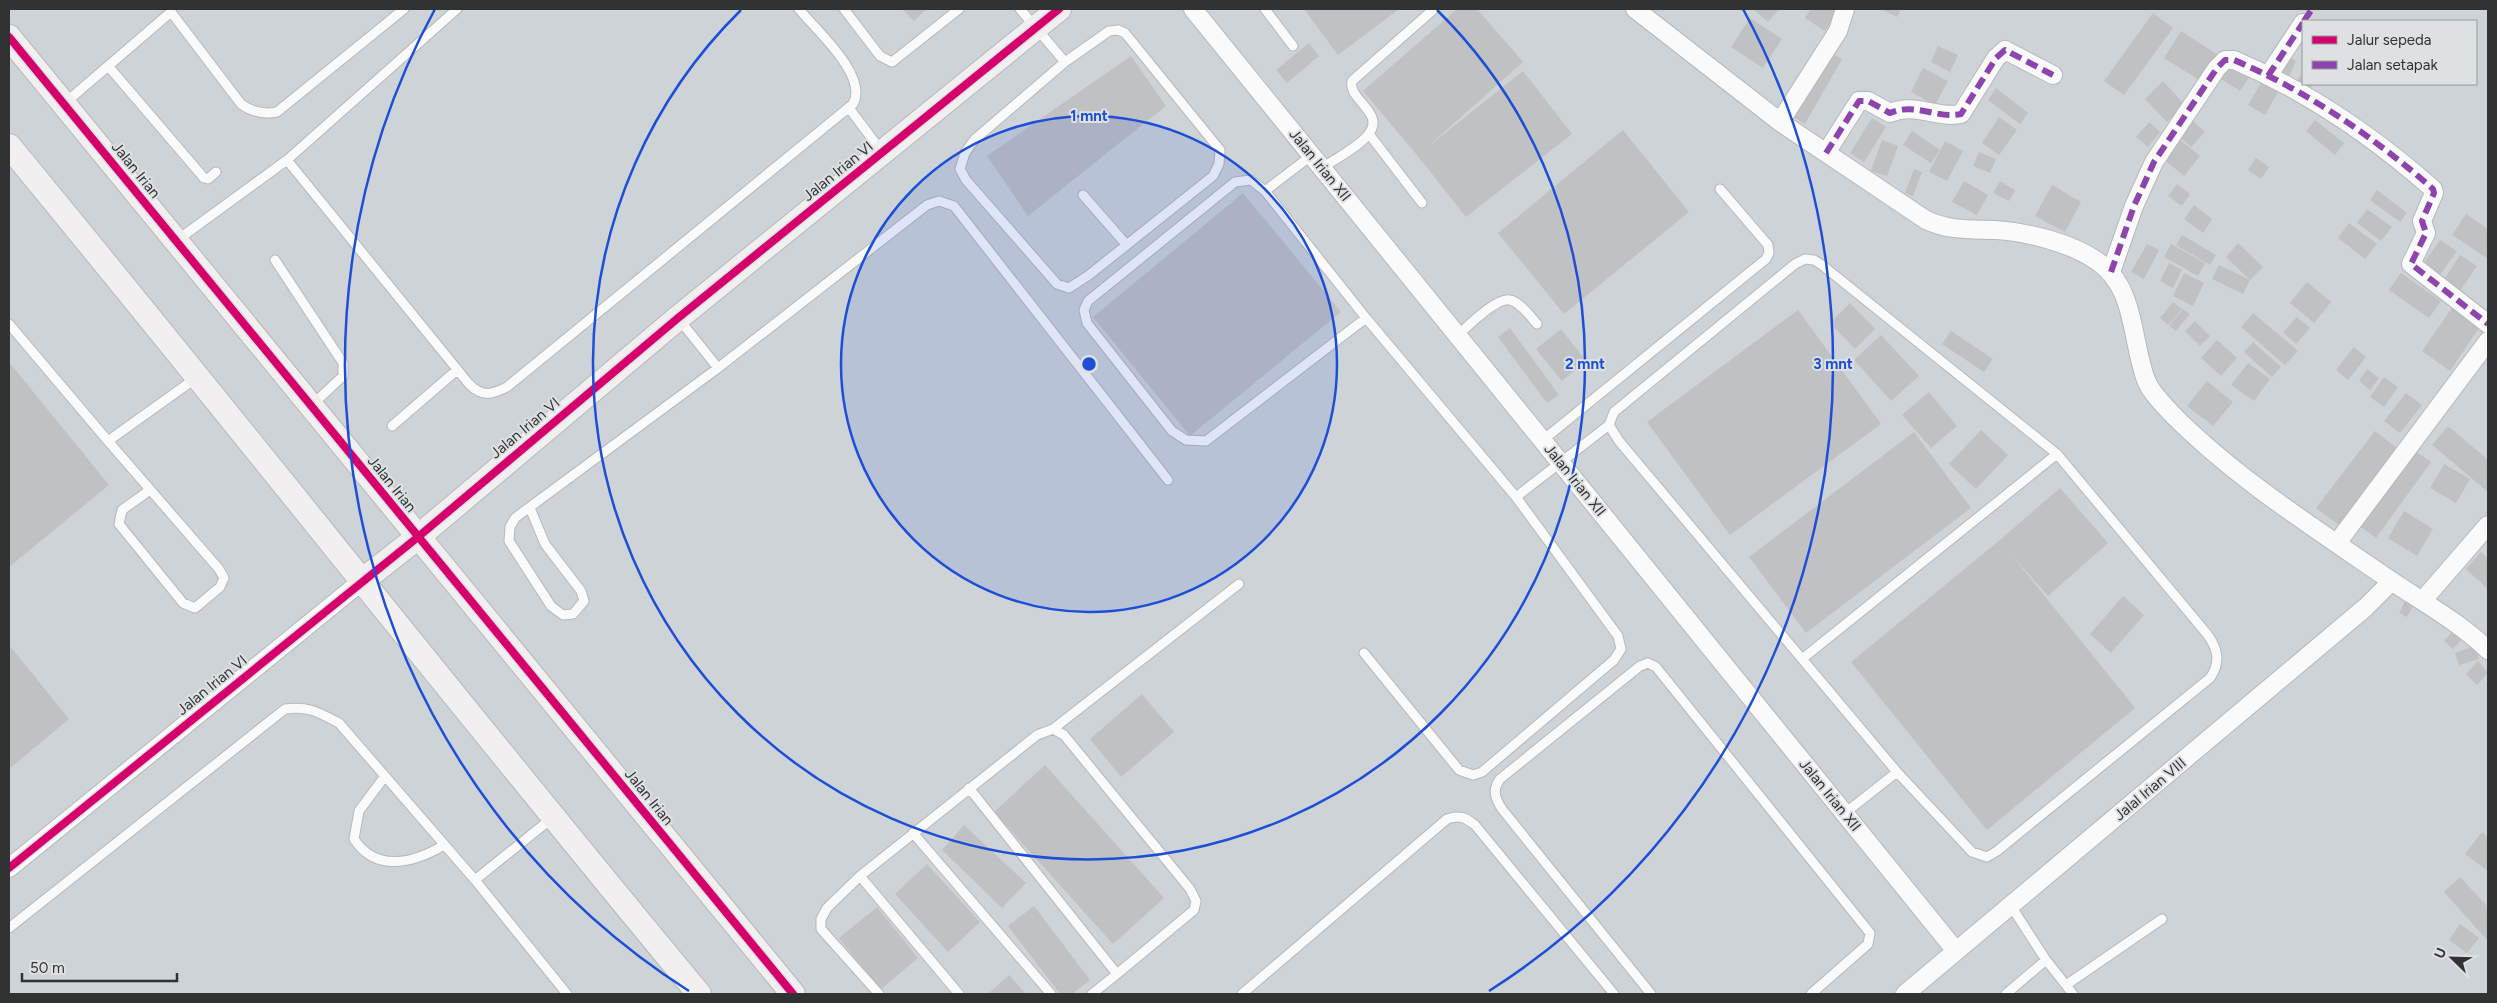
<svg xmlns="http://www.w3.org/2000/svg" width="2497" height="1003" font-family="Figtree,sans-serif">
  <rect width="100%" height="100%" fill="#dee0e2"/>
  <path fill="#cdd3d7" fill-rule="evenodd" d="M 9,9 L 2488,9 L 2488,994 L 9,994 ZM 2303,21 L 2476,21 L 2476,84 L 2303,84 Z"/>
  <path fill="#c0c1c2" d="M 902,9 L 926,9 L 914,21 Z
    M 1304,9 L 1399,9 L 1338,55 Z
    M 1457,9 L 1477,9 L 1523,62 L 1425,149 L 1523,71 L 1572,134 L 1466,217 L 1417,155 L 1363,91 Z
    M 1753,9 L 1779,9 L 1768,22 Z
    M 1811,9 L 1832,9 L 1837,12 L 1825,31 L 1805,18 Z
    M 1881,9 L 1901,9 L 1897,17 Z
    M 2153,13 L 2173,28 L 2124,95 L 2104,81 Z
    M 1750,18 L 1782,39 L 1763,68 L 1731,47 Z
    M 2181,31 L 2221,57 L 2204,83 L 2164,58 Z
    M 1309,43 L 1319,56 L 1287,83 L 1276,70 Z
    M 1938,46 L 1958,55 L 1950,72 L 1931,62 Z
    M 1828,51 L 1842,59 L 1805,124 L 1791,116 Z
    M 1131,56 L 1166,106 L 1028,216 L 987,156 Z
    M 2284,56 L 2296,61 L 2287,81 L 2275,75 Z
    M 2229,62 L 2250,76 L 2240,91 L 2218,77 Z
    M 1923,68 L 1948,81 L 1935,105 L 1911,92 Z
    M 2303,72 L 2303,84 L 2314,84 L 2307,93 L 2295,83 Z
    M 2163,81 L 2185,105 L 2167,122 L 2145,99 Z
    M 2261,83 L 2278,92 L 2265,115 L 2248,105 Z
    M 1996,88 L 2028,113 L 2020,124 L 1988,100 Z
    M 1999,117 L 2017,130 L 1999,155 L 1982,143 Z
    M 1872,118 L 1886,127 L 1864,162 L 1850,153 Z
    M 2315,120 L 2344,143 L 2335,155 L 2306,131 Z
    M 2193,121 L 2205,132 L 2191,147 L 2179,136 Z
    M 2149,122 L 2160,132 L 2148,147 L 2136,137 Z
    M 1623,130 L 1689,212 L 1564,314 L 1498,233 Z
    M 1912,131 L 1940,150 L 1931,163 L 1903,145 Z
    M 2178,138 L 2200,156 L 2184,176 L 2161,157 Z
    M 1882,140 L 1898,146 L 1887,176 L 1871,171 Z
    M 1945,141 L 1963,151 L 1947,181 L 1929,172 Z
    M 1979,152 L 1996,159 L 1990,173 L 1973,166 Z
    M 2256,158 L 2269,167 L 2261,179 L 2248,170 Z
    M 1914,169 L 1922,172 L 1913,196 L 1905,193 Z
    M 1964,181 L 1988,195 L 1977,215 L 1952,202 Z
    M 2000,181 L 2015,190 L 2009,201 L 1993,193 Z
    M 2177,184 L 2190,194 L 2182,206 L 2168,196 Z
    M 2052,185 L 2081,202 L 2065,232 L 2035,216 Z
    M 2377,190 L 2407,213 L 2400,222 L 2370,200 Z
    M 1243,193 L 1341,312 L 1190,436 L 1093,317 Z
    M 2194,205 L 2212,219 L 2203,233 L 2184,219 Z
    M 2367,209 L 2392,227 L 2381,241 L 2357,223 Z
    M 2466,214 L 2488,229 L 2488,259 L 2452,235 Z
    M 2349,223 L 2377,244 L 2365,259 L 2338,238 Z
    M 2182,235 L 2216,255 L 2210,265 L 2176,245 Z
    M 2440,240 L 2457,251 L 2440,275 L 2423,264 Z
    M 2238,243 L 2263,267 L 2250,280 L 2226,257 Z
    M 2147,244 L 2159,250 L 2144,279 L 2131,272 Z
    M 2171,244 L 2205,263 L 2198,276 L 2164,257 Z
    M 2460,255 L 2477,266 L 2460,291 L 2444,280 Z
    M 2169,263 L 2182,270 L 2173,288 L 2160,281 Z
    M 2219,265 L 2250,280 L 2243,294 L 2212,279 Z
    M 2184,273 L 2204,283 L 2193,306 L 2173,296 Z
    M 2401,273 L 2441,301 L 2429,318 L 2389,290 Z
    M 2307,282 L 2331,302 L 2314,323 L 2290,303 Z
    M 2173,302 L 2182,309 L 2168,325 L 2160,318 Z
    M 1850,303 L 1875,329 L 1855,349 L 1830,323 Z
    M 2454,305 L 2481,325 L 2450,371 L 2422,351 Z
    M 2183,309 L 2190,314 L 2176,331 L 2169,326 Z
    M 1798,310 L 1881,424 L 1730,535 L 1647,422 Z
    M 2253,313 L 2298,351 L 2285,365 L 2241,327 Z
    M 2297,317 L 2310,328 L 2296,344 L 2283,332 Z
    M 2195,321 L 2210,336 L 2200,346 L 2185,331 Z
    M 1510,328 L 1559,395 L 1547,403 L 1498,337 Z
    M 1561,329 L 1586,361 L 1562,381 L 1536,349 Z
    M 1951,331 L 1993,359 L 1984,372 L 1942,344 Z
    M 1881,335 L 1919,376 L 1891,401 L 1854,360 Z
    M 2217,340 L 2237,358 L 2221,376 L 2201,358 Z
    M 2253,342 L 2281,367 L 2272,377 L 2244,352 Z
    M 2354,347 L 2366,357 L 2348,380 L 2336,370 Z
    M 9,362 L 109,485 L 9,567 Z
    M 2248,363 L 2270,379 L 2254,401 L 2231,385 Z
    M 2367,369 L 2379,378 L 2370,390 L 2359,381 Z
    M 2384,377 L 2398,387 L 2384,407 L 2370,397 Z
    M 2207,381 L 2233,402 L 2213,426 L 2187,406 Z
    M 1929,392 L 1957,426 L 1931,448 L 1902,415 Z
    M 2406,393 L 2422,405 L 2400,433 L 2384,421 Z
    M 2448,426 L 2488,460 L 2488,492 L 2432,445 Z
    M 1981,430 L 2008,455 L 1976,489 L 1949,464 Z
    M 2375,431 L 2398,449 L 2340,526 L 2316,508 Z
    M 1914,432 L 1971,508 L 1806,633 L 1749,557 Z
    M 2411,448 L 2431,462 L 2376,538 L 2357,524 Z
    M 2444,464 L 2470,479 L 2456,503 L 2430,488 Z
    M 2060,488 L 2108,543 L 2048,596 L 2010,553 L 2135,708 L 1987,830 L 1851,662 L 2000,540 Z
    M 2404,511 L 2433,529 L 2417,556 L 2388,538 Z
    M 2481,552 L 2488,559 L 2488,589 L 2466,569 Z
    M 2123,596 L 2144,615 L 2111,653 L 2090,634 Z
    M 2407,598 L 2415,603 L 2407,617 L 2399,613 Z
    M 2453,631 L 2462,639 L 2453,649 L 2444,641 Z
    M 9,645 L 69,719 L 9,769 Z
    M 2474,646 L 2479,659 L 2459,665 L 2455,653 Z
    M 2478,661 L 2488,673 L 2477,685 L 2466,674 Z
    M 1142,694 L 1174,732 L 1121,777 L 1090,739 Z
    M 1045,765 L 1164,898 L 1113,944 L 994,812 Z
    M 964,825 L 1026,883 L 1002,908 L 942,850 Z
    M 2482,832 L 2488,837 L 2488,871 L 2465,854 Z
    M 927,864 L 980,922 L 948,952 L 895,894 Z
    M 2460,877 L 2488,907 L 2488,941 L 2444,892 Z
    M 1034,906 L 1090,980 L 1072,994 L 1060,994 L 1008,926 Z
    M 877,907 L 918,958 L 880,990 L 839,938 Z
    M 2460,924 L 2479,938 L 2467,953 L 2449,940 Z
    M 1009,975 L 1026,994 L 988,994 Z"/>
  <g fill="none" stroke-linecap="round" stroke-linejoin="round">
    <g stroke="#b7b8ba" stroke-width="11">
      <path id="lane" d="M 844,9 L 880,56 L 892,62 L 959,9
        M 1020,9 L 1065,62 L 1109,31 L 1118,30 L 1125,33 L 1220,150 L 1219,164 L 1213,176 L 1089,275 L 1069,288 L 1057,284 L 966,180 L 960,169 L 965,153 L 974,140 L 1065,62
        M 1265,9 L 1293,46
        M 109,67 L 204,178 L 208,179 L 216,172
        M 65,103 L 171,12 L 241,104 C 252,112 263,115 277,112 L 404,9
        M 849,108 L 882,152
        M 1369,134 L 1422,203
        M 1312,155 L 1265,191 L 1366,318 L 1516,497
        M 287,160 L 469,384 C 482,397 491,395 507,387 L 853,104 C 869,76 816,30 799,9
        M 1322,168 C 1336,158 1356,149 1367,136 C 1388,113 1347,100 1352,81 L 1434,9
        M 1265,191 L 1251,180 L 1235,182 L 1088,301 L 1084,310 L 1087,323 L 1172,431 L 1186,440 L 1206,441 L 1366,318
        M 1083,195 L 1125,243
        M 176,241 L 287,160 L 457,9
        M 1805,259 L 1814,260 L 1822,265 L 2057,454 L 2207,634 C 2218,649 2221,662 2210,678 L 1997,851 L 1987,857 L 1972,852 L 1897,772 L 1619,441 L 1609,425 L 1614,412 L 1795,264 Z
        M 275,260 L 343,363 L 343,376 L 312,405
        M 678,318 L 718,368
        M 9,324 L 108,441 L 196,378
        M 1458,335 C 1468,326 1497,297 1510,300 C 1520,302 1531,317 1537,324
        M 392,426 L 457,370
        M 1543,440 L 1766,259 L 1769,253 L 1768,245 L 1720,189
        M 108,441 L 219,569 L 224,578 L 220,587 L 195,608 L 183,603 L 119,524 L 122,510 L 150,490
        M 530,508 L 545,544 L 581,591 L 584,601 L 573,614 L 563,615 L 551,606 L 509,541 L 510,527 L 515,518 L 718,368 L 927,205 L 939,201 L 954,206 L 1168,480
        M 1364,653 L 1459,770 L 1473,775 L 1482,772 L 1614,660 L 1621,649 L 1618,636 L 1516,497 L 1609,425
        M 1802,659 L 2057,454
        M 1053,729 L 1239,584
        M 385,776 L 359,811 L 354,839 C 376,873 414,863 444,845
        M 969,788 L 1117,974 L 1092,994
        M 1845,813 L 1897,772
        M 913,833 L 1051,994
        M 860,876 L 959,994
        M 475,880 L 567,994
        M 2011,906 L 2046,960 L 2073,994
        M 9,928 L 285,709 C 309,706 318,712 339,723 L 475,880 L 552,818
        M 2066,985 L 2162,919
        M 879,994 L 821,929 L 821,919 L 827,908 L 860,876 L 1037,735 L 1053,729 L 1064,735 L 1190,889 L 1196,901 L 1194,910 L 1117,974
        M 1242,994 L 1447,819 C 1459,815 1465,817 1475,825 L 1614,994
        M 1651,994 L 1502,809 C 1495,798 1492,790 1500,779 L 1640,666 L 1648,663 L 1656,667 L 1870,933 L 1868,944 L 1811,994
        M 2006,994 L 2046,960"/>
    </g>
    <g stroke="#b7b8ba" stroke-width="20">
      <path id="street" d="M 1193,9 L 1956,951
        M 1635,9 L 1780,122 L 1926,220 C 1950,231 1971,229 1996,230 C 2028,232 2071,243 2097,261 C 2136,287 2131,340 2146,380 C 2151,393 2162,403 2171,413 C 2235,478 2316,529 2390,580 C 2424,603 2459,622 2488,650
        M 2268,76 L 2303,23
        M 1780,122 L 1838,31 L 1845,9
        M 1826,153 L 1859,101 L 1868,101 L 1890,113 C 1915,102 1936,119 1961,114 L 1996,58 L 2005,50 L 2053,75
        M 2111,272 L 2134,206 L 2154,162 L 2217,68 L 2225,60 L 2234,60 C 2307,91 2374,137 2433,189 L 2434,193 L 2422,221 L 2426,233 L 2411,264 L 2488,324
        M 2337,543 L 2488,341
        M 2423,600 L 2488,525
        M 9,868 L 362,581
        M 1905,994 L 2366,607 L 2392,581"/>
    </g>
    <g stroke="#b7b8ba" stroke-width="26">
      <path id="secondary" d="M 9,37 L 793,994
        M 9,146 C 241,427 466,714 699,994
        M 362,581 L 418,537 L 678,318 L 1059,9"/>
    </g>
    <use href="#lane" stroke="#fafafb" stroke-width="9"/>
    <use href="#street" stroke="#fafafb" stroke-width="18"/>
    <use href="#secondary" stroke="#f2eff1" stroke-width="24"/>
    <path stroke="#8e44ad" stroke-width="6" stroke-dasharray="12 6" stroke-linecap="butt" d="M 2304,21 L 2312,9
      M 2268,76 L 2303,23
      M 1826,153 L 1859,101 L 1868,101 L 1890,113 C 1915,102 1936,119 1961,114 L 1996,58 L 2005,50 L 2053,75
      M 2111,272 L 2134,206 L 2154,162 L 2217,68 L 2225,60 L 2234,60 C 2307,91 2374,137 2433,189 L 2434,193 L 2422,221 L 2426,233 L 2411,264 L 2488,324"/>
    <g stroke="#dde1e3" stroke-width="11">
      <path id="cycleway" d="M 9,37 L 793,994
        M 9,868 L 418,537 L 678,318 L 1059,9"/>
    </g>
    <use href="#cycleway" stroke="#d6006c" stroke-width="8"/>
  </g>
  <circle cx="1089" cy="364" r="248" fill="#1d4ed8" fill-opacity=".12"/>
  <g fill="none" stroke="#1d4ed8" stroke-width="2.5">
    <circle cx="1089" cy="364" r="248"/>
    <path d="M1437 10A496 496 0 1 1 741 10"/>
    <path d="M689 991A744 744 0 0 1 435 9M1743 9A744 744 0 0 1 1489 991"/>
  </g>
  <g text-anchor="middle" stroke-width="4" stroke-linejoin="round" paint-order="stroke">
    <g font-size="15" fill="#313333" stroke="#dde1e3">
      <text transform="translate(1320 165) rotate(51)" y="5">Jalan Irian XII</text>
      <text transform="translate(136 170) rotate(51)" y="5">Jalan Irian</text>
      <text transform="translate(838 171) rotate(-39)" y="5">Jalan Irian VI</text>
      <text transform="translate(525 428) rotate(-40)" y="5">Jalan Irian VI</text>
      <text transform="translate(1575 480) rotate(51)" y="5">Jalan Irian XII</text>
      <text transform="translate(392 484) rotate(51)" y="5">Jalan Irian</text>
      <text transform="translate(212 685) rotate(-39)" y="5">Jalan Irian VI</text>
      <text transform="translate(2150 789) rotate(-40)" y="5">Jalal Irian VIII</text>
      <text transform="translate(1830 795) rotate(51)" y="5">Jalan Irian XII</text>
      <text transform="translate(649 797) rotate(51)" y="5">Jalan Irian</text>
    </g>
  </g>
  <circle cx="1089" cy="364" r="8" fill="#1d4ed8" stroke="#dde1e3" stroke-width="2.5"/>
  <g font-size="15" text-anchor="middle" font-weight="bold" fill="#1d4ed8" stroke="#dde1e3" stroke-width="4" stroke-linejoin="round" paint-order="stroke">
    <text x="1089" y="121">1 mnt</text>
    <text x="1585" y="369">2 mnt</text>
    <text x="1833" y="369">3 mnt</text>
  </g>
  <rect width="2497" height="1003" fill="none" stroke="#313333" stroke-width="20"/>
  <rect x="2302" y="20" width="175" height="65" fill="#dde1e3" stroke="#989b9d"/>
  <rect x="2312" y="36" width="25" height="8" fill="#d6006c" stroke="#989b9d"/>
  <text x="2347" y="45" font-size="15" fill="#313333">Jalur sepeda</text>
  <rect x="2312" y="61" width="25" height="8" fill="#8e44ad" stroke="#989b9d"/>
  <text x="2347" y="70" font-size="15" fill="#313333">Jalan setapak</text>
  <g transform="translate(2452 958) rotate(293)" stroke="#dde1e3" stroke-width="4" paint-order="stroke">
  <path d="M0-4L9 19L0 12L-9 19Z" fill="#313333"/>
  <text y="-8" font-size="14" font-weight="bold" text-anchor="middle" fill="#313333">U</text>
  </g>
  <path d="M22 973v8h155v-8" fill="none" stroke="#313333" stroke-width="2.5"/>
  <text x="30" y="973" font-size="15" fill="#313333" stroke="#dde1e3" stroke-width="4" paint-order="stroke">50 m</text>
</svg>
